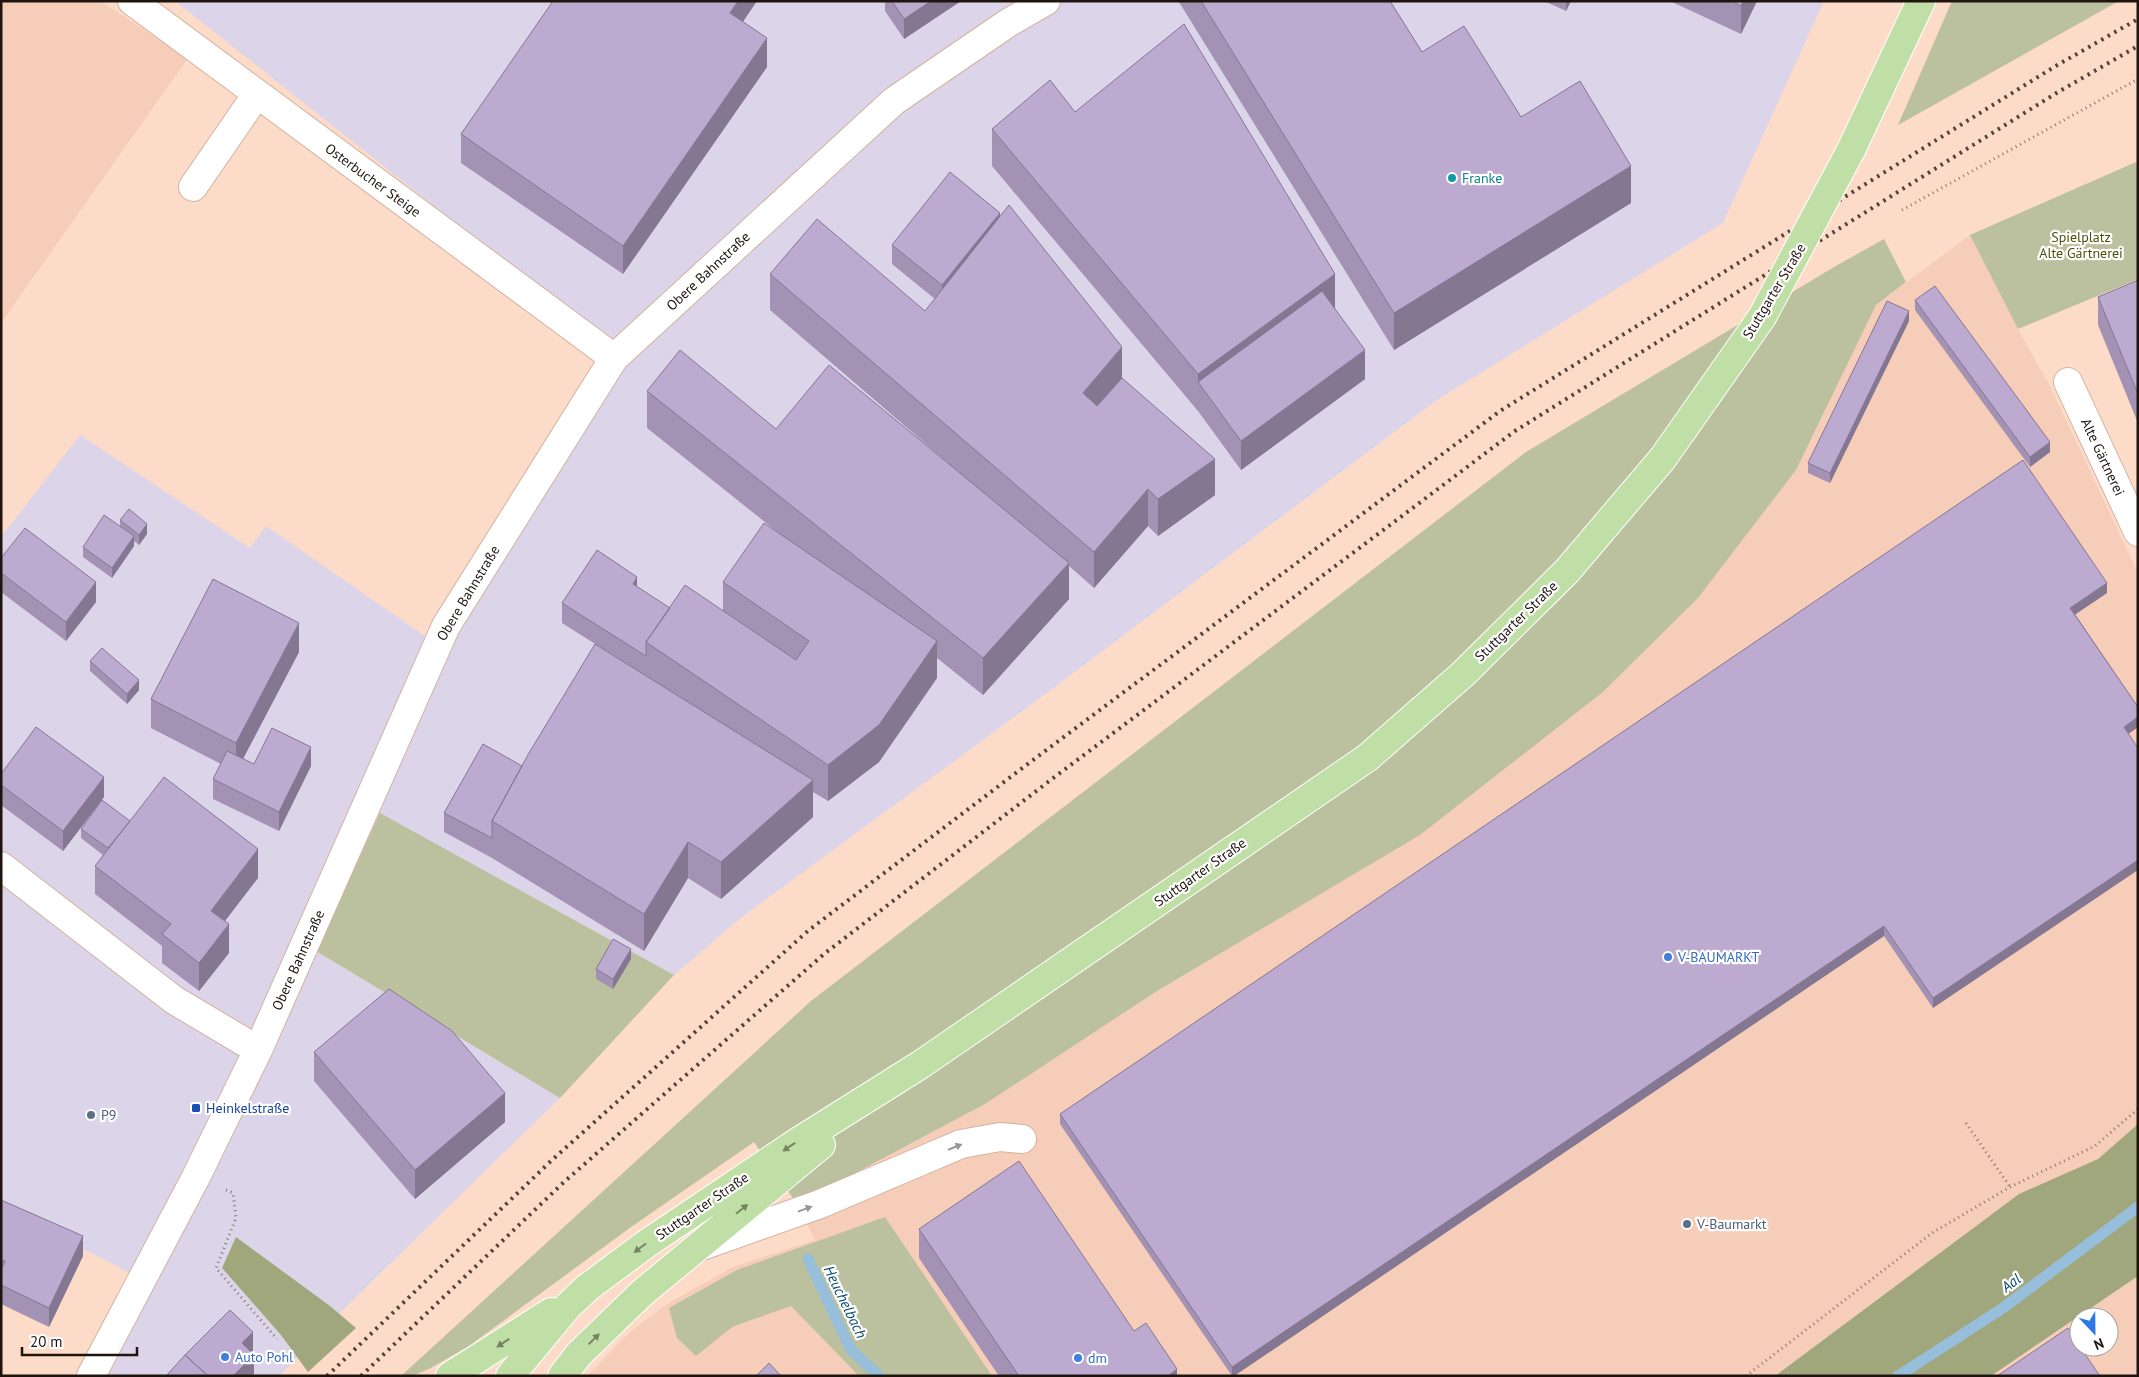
<svg xmlns="http://www.w3.org/2000/svg" width="2139" height="1377" font-family="'PT Sans',sans-serif">
  <rect width="100%" height="100%" fill="#fddbc9"/>
  <path fill="#f6cdb8" fill-rule="evenodd" d="M 5,1 L 100,1 L 188,58 L 1,323 L 1,6 Z
    M 1970,235 L 2018,329 L 2050,386 L 2138,573 L 2138,1124 L 2098,1159 L 2019,1194 L 1775,1376 L 587,1376 L 630,1332 L 667,1304 L 733,1267 L 815,1240 L 797,1204 L 985,1104 L 1157,991 L 1420,835 L 1603,692 L 1698,598 L 1796,470 L 1876,305 Z
    M 2138,1276 L 2138,1376 L 1991,1376 ZM 2079,1317 L 2109,1317 L 2109,1347 L 2079,1347 Z"/>
  <path fill="#dcd5ea" d="M 175,1 L 1824,1 L 1723,223 L 1437,400 L 1032,704 L 742,917 L 674,975 L 380,814 L 316,951 L 560,1098 L 312,1340 L 280,1376 L 78,1376 L 132,1274 L 1,1207 L 1,537 L 80,435 L 250,548 L 266,526 L 442,648 L 626,358 Z"/>
  <path fill="#bbc09e" d="M 1952,1 L 2119,1 L 1898,125 Z
    M 2136,162 L 2138,166 L 2138,279 L 2018,329 L 1970,235 Z
    M 1884,239 L 1906,282 L 1876,305 L 1796,470 L 1698,598 L 1603,692 L 1420,835 L 1157,991 L 985,1104 L 797,1204 L 754,1142 L 631,1227 L 469,1346 L 429,1369 L 412,1376 L 401,1376 L 811,1001 L 1526,452 L 1834,267 Z
    M 380,813 L 674,975 L 560,1098 L 316,951 Z
    M 885,1217 L 992,1376 L 859,1376 L 791,1306 L 732,1327 L 696,1356 L 677,1338 L 669,1308 L 737,1270 Z"/>
  <path fill="#a1a77d" d="M 2138,1124 L 2138,1276 L 1991,1376 L 1775,1376 L 2019,1194 L 2098,1159 Z
    M 236,1237 L 330,1306 L 356,1328 L 308,1372 L 281,1335 L 222,1268 Z"/>
  <g fill="none" stroke-linecap="round" stroke-linejoin="round">
    <path stroke="#97bedb" stroke-width="11" d="M 808,1259 L 851,1350 L 879,1376
      M 1898,1376 L 2003,1308 L 2138,1207"/>
    <g stroke="#d2b2a1" stroke-width="30">
      <path id="minor" d="M 132,1 L 614,358
        M 193,187 L 257,94
        M 2068,382 L 2138,532
        M 1,866 L 174,1000 L 258,1050
        M 699,1247 L 820,1204 L 961,1144 L 1000,1137 L 1022,1139
        M 91,1376 L 196,1177 L 258,1050 L 446,626 L 614,358 L 894,101 L 1008,23 L 1046,1"/>
    </g>
    <g stroke="#fff" stroke-width="30">
      <path id="major" d="M 1851,150 L 1921,1
        M 450,1376 L 551,1312
        M 510,1376 L 568,1306 L 587,1288 L 646,1244 L 799,1141 L 920,1065 L 1367,758 L 1463,674 L 1567,571 L 1663,458 L 1762,317
        M 562,1376 L 579,1354 L 642,1293 L 821,1145"/>
    </g>
    <path stroke="#8d766a" stroke-width="3" stroke-dasharray="1 4" stroke-linecap="butt" d="M 1902,210 L 2138,79
      M 1966,1123 L 2010,1187
      M 226,1190 L 233,1193 L 236,1218 L 216,1268 L 277,1339
      M 1746,1376 L 1932,1233 L 2010,1187 L 2095,1146 L 2138,1109"/>
    <use href="#minor" stroke="#fff" stroke-width="28"/>
    <use href="#major" stroke="#bfdfa6" stroke-width="28"/>
    <path stroke="#54433a" stroke-width="4" stroke-dasharray="2.5 5" stroke-linecap="butt" d="M 327,1376 L 552,1160 L 809,930 L 1033,760 L 1500,411 L 2054,67 L 2138,19
      M 361,1376 L 564,1182 L 824,954 L 1048,782 L 1515,431 L 2058,92 L 2138,46"/>
    <g stroke="#fff" stroke-width="30" stroke-linecap="butt">
      <path id="major-bridge" d="M 1762,317 L 1851,150"/>
    </g>
    <use href="#major-bridge" stroke="#bfdfa6" stroke-width="28"/>
  </g>
  <path fill="#a392b4" d="M 885,1 L 961,1 L 904,39 L 885,11 Z
    M 1179,1 L 1390,1 L 1422,52 L 1521,117 L 1631,203 L 1394,350 L 1179,2 Z
    M 1544,1 L 1571,1 L 1566,11 Z
    M 1670,1 L 1757,1 L 1741,34 Z
    M 743,22 L 767,67 L 623,274 L 461,163 L 461,134 Z
    M 992,129 L 1335,309 L 1365,379 L 1241,470 L 1198,411 L 992,166 Z
    M 1000,216 L 1122,379 L 1215,495 L 1158,536 L 1148,526 L 1094,588 L 1069,566 L 1069,599 L 983,695 L 937,658 L 937,678 L 879,762 L 828,801 L 813,792 L 813,817 L 721,899 L 688,878 L 644,951 L 492,858 L 444,832 L 444,813 L 522,766 L 646,676 L 562,623 L 562,603 L 670,608 L 723,611 L 723,582 L 785,538 L 647,428 L 647,391 L 776,429 L 948,463 L 770,310 L 770,274 L 925,311 L 935,299 L 892,264 L 892,245 Z
    M 2138,280 L 2138,423 L 2098,325 L 2098,297 Z
    M 1915,300 L 2050,452 L 2030,467 L 1915,310 Z
    M 1909,321 L 1830,483 L 1808,473 L 1808,463 Z
    M 120,520 L 147,534 L 139,545 L 134,541 L 134,546 L 112,578 L 83,557 L 83,547 L 120,526 Z
    M 1,558 L 96,602 L 66,641 L 1,592 Z
    M 2107,593 L 2075,614 L 2138,707 L 2138,727 L 2128,734 L 1933,1008 L 1884,936 L 1234,1376 L 1232,1376 L 1060,1124 L 1060,1114 Z
    M 299,652 L 243,759 L 254,764 L 311,766 L 279,831 L 213,799 L 213,779 L 221,764 L 151,728 L 151,699 Z
    M 90,661 L 139,690 L 127,704 L 90,671 Z
    M 1,774 L 104,797 L 63,851 L 1,805 Z
    M 130,821 L 258,878 L 225,921 L 229,953 L 199,991 L 162,963 L 162,946 L 95,894 L 95,866 L 103,855 L 81,838 L 81,829 Z
    M 631,959 L 613,989 L 596,979 L 596,969 Z
    M 314,1052 L 505,1122 L 415,1199 L 314,1081 Z
    M 1,1200 L 83,1256 L 49,1327 L 1,1304 Z
    M 919,1229 L 1134,1331 L 1177,1376 L 999,1376 L 919,1258 Z"/>
  <path fill="#847792" d="M 738,1 L 757,1 L 730,41 L 730,13 Z
    M 931,1 L 961,1 L 904,39 L 904,19 Z
    M 1566,1 L 1571,1 L 1566,11 Z
    M 1743,1 L 1757,1 L 1741,34 L 1741,6 Z
    M 767,38 L 767,67 L 623,274 L 623,246 Z
    M 1631,166 L 1631,203 L 1394,350 L 1394,313 Z
    M 1000,213 L 1000,232 L 942,304 L 942,285 Z
    M 1335,274 L 1335,311 L 1198,382 L 1198,411 L 1198,374 Z
    M 1909,311 L 1909,321 L 1830,483 L 1830,473 Z
    M 1122,347 L 1122,383 L 1083,430 L 1083,393 Z
    M 1365,350 L 1365,379 L 1241,470 L 1241,441 Z
    M 2050,442 L 2050,452 L 2030,467 L 2030,457 Z
    M 1215,459 L 1215,495 L 1158,536 L 1158,499 Z
    M 1148,489 L 1148,526 L 1094,588 L 1094,552 Z
    M 147,524 L 147,534 L 139,545 L 139,535 Z
    M 134,536 L 134,546 L 112,578 L 112,568 Z
    M 1069,563 L 1069,599 L 983,695 L 983,658 Z
    M 637,577 L 637,597 L 633,584 Z
    M 96,582 L 96,602 L 66,641 L 66,622 Z
    M 2107,583 L 2107,593 L 2070,618 L 2070,608 Z
    M 299,623 L 299,652 L 236,772 L 236,743 Z
    M 937,641 L 937,678 L 879,762 L 828,801 L 828,765 Z
    M 139,680 L 139,690 L 127,704 L 127,694 Z
    M 2138,717 L 2138,727 L 2124,737 L 2124,727 Z
    M 311,747 L 311,766 L 279,831 L 279,812 Z
    M 104,777 L 104,797 L 63,851 L 63,831 Z
    M 813,780 L 813,817 L 721,899 L 721,862 Z
    M 688,842 L 688,878 L 644,951 L 644,914 Z
    M 258,849 L 258,878 L 211,939 L 211,911 Z
    M 2138,860 L 2138,870 L 1933,1008 L 1933,998 Z
    M 229,924 L 229,953 L 199,991 L 199,963 Z
    M 1884,926 L 1884,936 L 1234,1376 L 1232,1376 L 1232,1367 Z
    M 631,949 L 631,959 L 613,989 L 613,979 Z
    M 505,1093 L 505,1122 L 415,1199 L 415,1170 Z
    M 83,1236 L 83,1256 L 49,1327 L 49,1308 Z
    M 253,1332 L 253,1352 L 242,1362 L 242,1343 Z
    M 254,1355 L 254,1374 L 252,1376 L 233,1376 Z
    M 1177,1369 L 1177,1376 L 1168,1376 Z"/>
  <path fill="#bdaad1" stroke="#847792" d="M 553,1 L 738,1 L 730,13 L 767,38 L 623,246 L 461,134 Z
    M 892,1 L 931,1 L 904,19 Z
    M 1201,1 L 1390,1 L 1422,52 L 1464,26 L 1521,117 L 1580,81 L 1631,166 L 1394,313 Z
    M 1732,1 L 1743,1 L 1741,6 Z
    M 1184,24 L 1335,274 L 1198,374 L 992,129 L 1050,80 L 1075,112 Z
    M 950,172 L 1000,213 L 942,285 L 892,245 Z
    M 1009,205 L 1122,347 L 1083,393 L 1097,406 L 1122,378 L 1215,459 L 1158,499 L 1148,489 L 1094,552 L 770,274 L 817,219 L 925,311 Z
    M 2138,280 L 2138,394 L 2098,297 Z
    M 1935,286 L 2050,442 L 2030,457 L 1915,300 Z
    M 1322,291 L 1365,350 L 1241,441 L 1198,382 Z
    M 1887,301 L 1909,311 L 1830,473 L 1808,463 Z
    M 680,350 L 776,429 L 829,365 L 1069,563 L 983,658 L 647,391 Z
    M 2023,460 L 2107,583 L 2070,608 L 2138,707 L 2138,717 L 2124,727 L 2138,748 L 2138,860 L 1933,998 L 1884,926 L 1232,1367 L 1060,1114 Z
    M 129,509 L 147,524 L 139,535 L 120,520 Z
    M 104,515 L 134,536 L 112,568 L 83,547 Z
    M 764,523 L 937,641 L 879,725 L 828,765 L 646,642 L 685,585 L 796,660 L 809,641 L 723,582 Z
    M 25,528 L 96,582 L 66,622 L 1,573 L 1,558 Z
    M 597,550 L 637,577 L 633,584 L 670,608 L 646,642 L 646,656 L 562,603 Z
    M 213,579 L 299,623 L 236,743 L 151,699 Z
    M 595,644 L 813,780 L 721,862 L 688,842 L 644,914 L 492,821 L 529,753 Z
    M 102,648 L 139,680 L 127,694 L 90,661 Z
    M 36,727 L 104,777 L 63,831 L 1,785 L 1,774 Z
    M 272,728 L 311,747 L 279,812 L 213,779 L 227,751 L 254,764 Z
    M 483,744 L 522,766 L 492,821 L 492,838 L 444,813 Z
    M 164,777 L 258,849 L 211,911 L 229,924 L 199,963 L 162,934 L 171,924 L 95,866 Z
    M 102,800 L 130,821 L 108,848 L 81,829 Z
    M 613,939 L 631,949 L 613,979 L 596,969 Z
    M 389,989 L 452,1031 L 505,1093 L 415,1170 L 314,1052 Z
    M 1019,1161 L 1134,1331 L 1146,1323 L 1177,1369 L 1168,1376 L 1019,1376 L 919,1229 Z
    M 1,1200 L 83,1236 L 49,1308 L 1,1285 L 1,1270 L 5,1261 L 1,1260 Z
    M 230,1310 L 253,1332 L 242,1343 L 254,1355 L 233,1376 L 208,1376 L 185,1355 Z
    M 2068,1328 L 2079,1345 L 2079,1347 L 2080,1347 L 2100,1376 L 1997,1376 Z
    M 185,1355 L 208,1376 L 166,1376 Z
    M 769,1363 L 781,1376 L 756,1376 Z"/>
  <defs><path id="oneway-solid" d="M-6-.8H1V-3.2L6.5 0L1 3.2V.8H-6Z" transform="scale(1.25)"/></defs>
  <g fill="#778462">
    <use href="#oneway-solid" transform="translate(789 1147) rotate(146)"/>
    <use href="#oneway-solid" transform="translate(742 1209) rotate(-39)"/>
    <use href="#oneway-solid" transform="translate(640 1248) rotate(143)"/>
    <use href="#oneway-solid" transform="translate(594 1339) rotate(-44)"/>
    <use href="#oneway-solid" transform="translate(503 1343) rotate(147)"/>
  </g>
  <g fill="#9a9593">
    <use href="#oneway-solid" transform="translate(955 1147) rotate(-22)"/>
    <use href="#oneway-solid" transform="translate(805 1209) rotate(-20)"/>
  </g>
  <circle fill="#0f9aa8" stroke="#fff" stroke-width="2" cx="1452" cy="178" r="5"/>
  <g fill="#3f7fe0" stroke="#fff" stroke-width="2">
    <circle cx="1668" cy="957" r="5"/>
    <circle cx="225" cy="1357" r="5"/>
    <circle cx="1078" cy="1358" r="5"/>
  </g>
  <rect fill="#1a4fb4" stroke="#fff" stroke-width="2" x="191" y="1103" width="10" height="10" rx="2.5"/>
  <g fill="#5c6f8a" stroke="#fff" stroke-width="2">
    <circle cx="91" cy="1115" r="5"/>
    <circle cx="1687" cy="1224" r="5"/>
  </g>
  <g text-anchor="middle" stroke-width="4.5" stroke-linejoin="round" paint-order="stroke">
    <g font-size="14" fill="#0d838f" stroke="#fff" text-anchor="start">
      <text x="1462" y="183">Franke</text>
    </g>
    <g font-size="14" fill="#1f140e" stroke="#fff">
      <text transform="translate(373 180) rotate(36)" y="5">Osterbucher Steige</text>
      <text transform="translate(708 271) rotate(-43)" y="5">Obere Bahnstraße</text>
      <text transform="translate(1774 291) rotate(-59)" y="5">Stuttgarter Straße</text>
      <text transform="translate(2103 457) rotate(65)" y="5">Alte Gärtnerei</text>
      <text transform="translate(468 593) rotate(-59)" y="5">Obere Bahnstraße</text>
      <text transform="translate(1516 621) rotate(-44)" y="5">Stuttgarter Straße</text>
      <text transform="translate(1200 872) rotate(-35)" y="5">Stuttgarter Straße</text>
      <text transform="translate(298 960) rotate(-66)" y="5">Obere Bahnstraße</text>
      <text transform="translate(702 1206) rotate(-34)" y="5">Stuttgarter Straße</text>
    </g>
    <g font-size="14" fill="#4c510a" stroke="#fff">
      <text x="2081" y="242">Spielplatz<tspan x="2081" dy="16">Alte Gärtnerei</tspan></text>
    </g>
    <g font-size="14" fill="#366cbe" stroke="#fff" text-anchor="start">
      <text x="1678" y="962">V-BAUMARKT</text>
      <text x="235" y="1362">Auto Pohl</text>
      <text x="1088" y="1363">dm</text>
    </g>
    <g font-size="14" fill="#164399" stroke="#fff" text-anchor="start">
      <text x="206" y="1113">Heinkelstraße</text>
    </g>
    <g font-size="14" fill="#4e5e75" stroke="#fff" text-anchor="start">
      <text x="101" y="1120">P9</text>
      <text x="1697" y="1229">V-Baumarkt</text>
    </g>
    <g font-size="15" font-style="italic" fill="#094b72" stroke="#fff">
      <text transform="translate(2011 1283) rotate(-37)" y="5">Aal</text>
      <text transform="translate(845 1302) rotate(64)" y="5">Heuchelbach</text>
    </g>
  </g>
  <rect width="2139" height="1377" fill="none" stroke="#1f140e" stroke-width="5"/>
  <g transform="translate(2094 1332) rotate(158)"><circle r="24" fill="#ffffff" stroke="#a5a19f"/>
  <path d="M0-4L9 19L0 12L-9 19Z" fill="#2d79e5"/>
  <text y="-8" font-size="14" font-weight="bold" text-anchor="middle" fill="#1f140e">N</text>
  </g>
  <path d="M22 1347v8h115v-8" fill="none" stroke="#1f140e" stroke-width="2.5"/>
  <text x="30" y="1347" font-size="15" fill="#1f140e" stroke="#ffffff" stroke-width="4" paint-order="stroke">20 m</text>
</svg>
